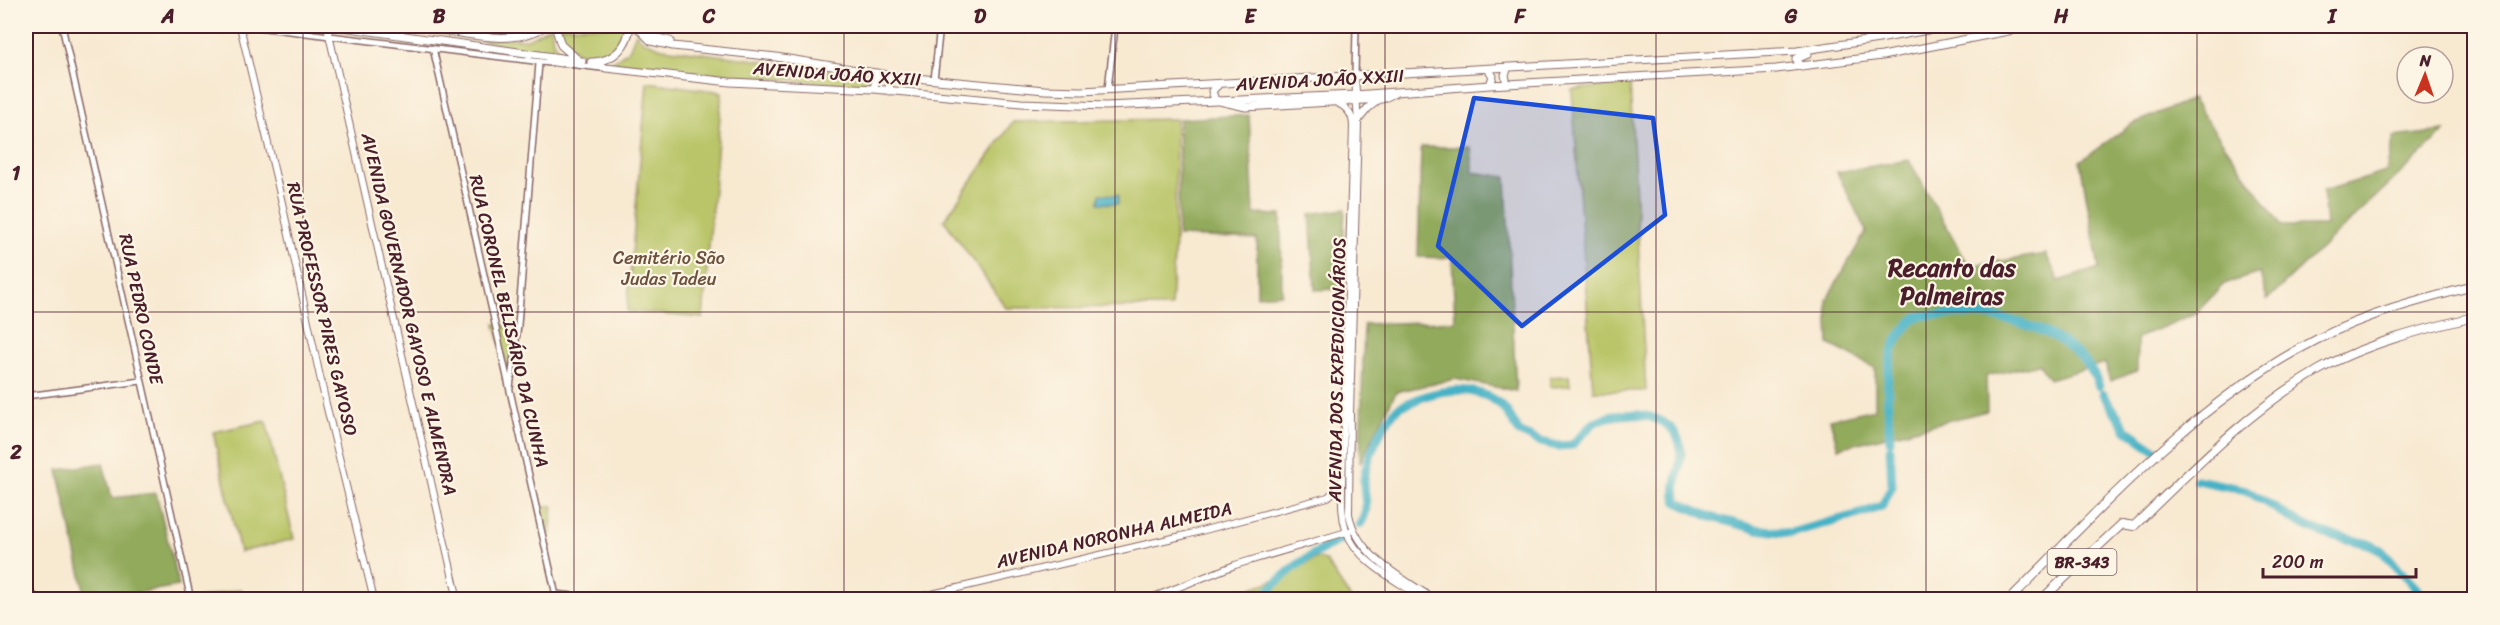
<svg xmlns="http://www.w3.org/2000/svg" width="2500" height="625" font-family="Sriracha,sans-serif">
  <rect width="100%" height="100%" fill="#fcf5e5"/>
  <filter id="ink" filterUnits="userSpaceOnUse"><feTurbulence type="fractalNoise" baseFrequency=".0167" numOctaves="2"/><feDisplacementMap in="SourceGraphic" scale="12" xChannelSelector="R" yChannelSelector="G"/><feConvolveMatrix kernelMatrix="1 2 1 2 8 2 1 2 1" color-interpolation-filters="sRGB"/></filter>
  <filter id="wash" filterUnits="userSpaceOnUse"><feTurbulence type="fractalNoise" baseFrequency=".008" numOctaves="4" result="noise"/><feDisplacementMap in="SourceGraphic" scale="24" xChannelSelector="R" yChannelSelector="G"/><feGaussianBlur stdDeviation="1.35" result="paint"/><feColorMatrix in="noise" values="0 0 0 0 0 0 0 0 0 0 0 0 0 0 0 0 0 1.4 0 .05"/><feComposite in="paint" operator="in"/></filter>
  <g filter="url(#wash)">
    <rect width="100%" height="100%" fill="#f8e9d1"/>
    <path fill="#b9c567" stroke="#827249" stroke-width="1.5" d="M 551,26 L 553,42 L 564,57 L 536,53 L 481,40 L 482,38 L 528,39 Z
      M 560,26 L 624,26 C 618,67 567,66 560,26 Z
      M 636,33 L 642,40 L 662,48 L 765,61 L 875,78 L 873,85 L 866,86 L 712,74 L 612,62 L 629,50 Z
      M 647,82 L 722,92 L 703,318 L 627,311 Z
      M 1630,83 L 1646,391 L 1593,391 L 1572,90 Z
      M 1176,119 L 1175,239 L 1171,307 L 1006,308 L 944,220 L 1013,122 Z
      M 495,324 L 515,327 L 508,373 Z
      M 1569,376 L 1570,386 L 1550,387 L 1550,377 Z
      M 266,421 L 294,539 L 240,552 L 213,432 Z
      M 553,506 L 550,535 L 542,534 L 538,507 Z
      M 1317,558 L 1326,561 L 1351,599 L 1204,599 C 1220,589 1240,592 1258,586 C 1279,579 1297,568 1317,558 Z
      M 241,589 L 243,599 L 197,599 Z"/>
    <path fill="#92aa5c" stroke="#6e6444" stroke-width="1.5" d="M 2192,99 L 2282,226 L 2326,226 L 2323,191 L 2386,172 L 2394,137 L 2445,131 L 2267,300 L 2260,273 L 2224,284 L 2196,313 L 2137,338 L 2137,371 L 2110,381 L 2105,363 L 2049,379 L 2039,364 L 1986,376 L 1987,411 L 1838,448 L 1830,419 L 1875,409 L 1875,368 L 1829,344 L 1827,299 L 1866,231 L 1837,172 L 1909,160 L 1969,266 L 2046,254 L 2059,281 L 2099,268 L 2080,161 L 2132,124 Z
      M 1249,115 L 1254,214 L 1281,215 L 1282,294 L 1257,296 L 1257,239 L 1178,236 L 1179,119 Z
      M 1421,147 L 1470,147 L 1473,172 L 1506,177 L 1516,391 L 1455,379 L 1396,392 L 1360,463 L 1364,324 L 1455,321 L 1452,258 L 1418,257 Z
      M 1345,209 L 1341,289 L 1315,290 L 1310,214 Z
      M 103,463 L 112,498 L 156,493 L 179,586 L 100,599 L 86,599 L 58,470 Z"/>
    <path fill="#47b2c6" stroke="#486878" stroke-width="1.5" d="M 1100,194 L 1118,195 L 1118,204 L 1099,203 Z"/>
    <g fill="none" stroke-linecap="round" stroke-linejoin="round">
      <path stroke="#47b2c6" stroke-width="9" d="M 2103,394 L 2127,430 L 2155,450
        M 1890,441 C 1888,409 1881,356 1904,330 C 1907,326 1913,320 1917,317 C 1923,314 1933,315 1940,315 C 1986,312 2036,320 2073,350 C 2085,359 2094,372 2099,386
        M 2197,480 L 2246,490 L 2295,521 L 2322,533 L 2369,544 L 2381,550 L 2427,600
        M 1360,524 C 1371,508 1363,496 1364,479 C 1367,457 1380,430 1394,412 C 1397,407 1404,405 1409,403 C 1435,390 1468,384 1494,400 C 1506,407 1512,420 1519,432 L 1541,442 L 1558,446 L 1572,445 C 1580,438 1590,424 1599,420 C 1627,409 1679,412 1681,452 C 1681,470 1672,485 1677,502 L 1711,517 L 1756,529 L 1790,533 L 1863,513 L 1882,506 L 1892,486 L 1890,449
        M 1262,600 C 1281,573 1311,554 1340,540"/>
    </g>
  </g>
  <g filter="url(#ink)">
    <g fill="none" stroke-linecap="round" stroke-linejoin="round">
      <g stroke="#876665" stroke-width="8">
        <path id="tertiary" d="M 62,26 L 191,600
          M 249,26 L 550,63
          M 504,26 L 516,27
          M 433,48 L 557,600
          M 560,63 L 601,68
          M 1355,77 L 1356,26
          M 934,80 L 940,26
          M 1108,89 L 1115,26
          M 510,388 L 518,325 L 539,63
          M 26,396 L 141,381
          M 555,594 L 611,600"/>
      </g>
      <g stroke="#876665" stroke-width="8">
        <path id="secondary" d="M 240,26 L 280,194 L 326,404 L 374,600
          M 327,26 L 458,600
          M 1355,77 L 1358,124 L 1350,414 L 1349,514 C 1358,558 1401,576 1435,600
          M 1335,102 C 1347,107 1353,114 1353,127 L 1342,484 C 1342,499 1341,515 1346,530 C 1357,563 1398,581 1425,600
          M 906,600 L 1186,535 L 1328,497 L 1341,485
          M 1146,600 L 1235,565 L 1350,531"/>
      </g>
      <g stroke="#876665" stroke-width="9">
        <path id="primary" d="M 335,26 L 582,61
          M 417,26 C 453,31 514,49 545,26
          M 555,26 L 561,45 L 577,59
          M 636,26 L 651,41 L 673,46 L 776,57 L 894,76 L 1045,90 L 1082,91 L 1797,51 L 1879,39 L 1949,26
          M 641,26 L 654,37 L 670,41
          M 513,27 L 521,30 L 534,29
          M 548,61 L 561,63
          M 591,62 L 606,68 L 730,82 L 874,89 L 1021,103 L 1106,106 L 1355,95 L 1490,85 L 1776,69 L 1882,56 L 2033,26
          M 593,62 C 614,61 628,46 630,26
          M 1802,67 L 1796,59 L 1808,54
          M 1488,69 L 1493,76 L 1490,85
          M 1507,84 L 1505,75 L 1508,67
          M 1218,85 L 1212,91 L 1215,100 L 1246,107 L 1382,99 L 1395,93
          M 874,89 L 877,73
          M 890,91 L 889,83 L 894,76
          M 1358,120 L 1368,108 L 1377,101
          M 26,590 L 39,600"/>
      </g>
      <g stroke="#876665" stroke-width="10">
        <path id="trunk" d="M 2009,600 C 2101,508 2199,399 2316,340 C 2366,314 2420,300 2474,286
          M 2041,600 L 2122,524 L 2134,526 C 2192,470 2249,410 2319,370 C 2364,344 2424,329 2474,317"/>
      </g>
      <use href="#tertiary" stroke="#fff" stroke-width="5"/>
      <use href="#secondary" stroke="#fff" stroke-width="6"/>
      <use href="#primary" stroke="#fff" stroke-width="7"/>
      <use href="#trunk" stroke="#fff" stroke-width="8"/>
    </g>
  </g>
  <path fill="#1d4ed8" fill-opacity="0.2" stroke="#1d4ed8" stroke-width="4.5" stroke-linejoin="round" d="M 1474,98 L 1653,118 L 1665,215 L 1522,326 L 1438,246 Z"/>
  <path fill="none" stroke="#4a1f2b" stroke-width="1.5" stroke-opacity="0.55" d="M 303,26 L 303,600M 574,26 L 574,600M 844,26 L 844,600M 1115,26 L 1115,600M 1385,26 L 1385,600M 1656,26 L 1656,600M 1926,26 L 1926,600M 2197,26 L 2197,600M 26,312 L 2474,312"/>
  <g text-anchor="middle" stroke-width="4.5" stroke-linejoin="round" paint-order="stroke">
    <rect fill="#fcf5e5" stroke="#7f5f63" stroke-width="1.5" x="2047.5" y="549" width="69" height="26" rx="4.5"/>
    <g font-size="16" font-weight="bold" fill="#4a1f2b">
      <text x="2082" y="568">BR-343</text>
    </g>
    <g font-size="18" fill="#4a1f2b" stroke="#fcf5e5">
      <text transform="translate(837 74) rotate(4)" y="6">AVENIDA JOÃO XXIII</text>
      <text transform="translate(1320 80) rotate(-3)" y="6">AVENIDA JOÃO XXIII</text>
      <text transform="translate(141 309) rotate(78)" y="6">RUA PEDRO CONDE</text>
      <text transform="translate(322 309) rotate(77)" y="6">RUA PROFESSOR PIRES GAYOSO</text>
      <text transform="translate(409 314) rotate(77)" y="6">AVENIDA GOVERNADOR GAYOSO E ALMENDRA</text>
      <text transform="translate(509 321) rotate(77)" y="6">RUA CORONEL BELISÁRIO DA CUNHA</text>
      <text transform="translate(1337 370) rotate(-89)" y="6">AVENIDA DOS EXPEDICIONÁRIOS</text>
      <text transform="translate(1114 535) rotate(-13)" y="6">AVENIDA NORONHA ALMEIDA</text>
    </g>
    <g font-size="18" fill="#6b513d" stroke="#fcf5e5">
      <text x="669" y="264">Cemitério São<tspan x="669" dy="21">Judas Tadeu</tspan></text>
    </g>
    <g font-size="24" font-weight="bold" fill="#4a1f2b" stroke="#fcf5e5">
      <text x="1952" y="276">Recanto das<tspan x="1952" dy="28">Palmeiras</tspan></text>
    </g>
  </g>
  <rect width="2500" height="625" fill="none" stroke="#fcf5e5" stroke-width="66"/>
  <g transform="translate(2425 75) rotate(2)"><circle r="28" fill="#fcf5e5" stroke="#b59f9b" stroke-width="1.5"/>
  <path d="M0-4.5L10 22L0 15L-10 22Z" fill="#c8321e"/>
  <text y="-9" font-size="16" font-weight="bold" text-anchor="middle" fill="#4a1f2b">N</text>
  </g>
  <path d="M2263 568v9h153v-9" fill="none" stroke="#4a1f2b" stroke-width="3"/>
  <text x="2272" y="568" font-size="18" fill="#4a1f2b" stroke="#fcf5e5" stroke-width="4.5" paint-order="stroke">200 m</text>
  <rect x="33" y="33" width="2434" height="559" fill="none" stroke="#4a1f2b" stroke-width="2"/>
  <g font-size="20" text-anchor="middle" font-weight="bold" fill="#4a1f2b">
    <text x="168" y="23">A</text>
    <text x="439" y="23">B</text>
    <text x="709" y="23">C</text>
    <text x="980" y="23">D</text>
    <text x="1250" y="23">E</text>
    <text x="1520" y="23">F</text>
    <text x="1791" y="23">G</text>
    <text x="2061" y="23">H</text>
    <text x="2332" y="23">I</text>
    <text x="16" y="180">1</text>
    <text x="16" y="459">2</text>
  </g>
</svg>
